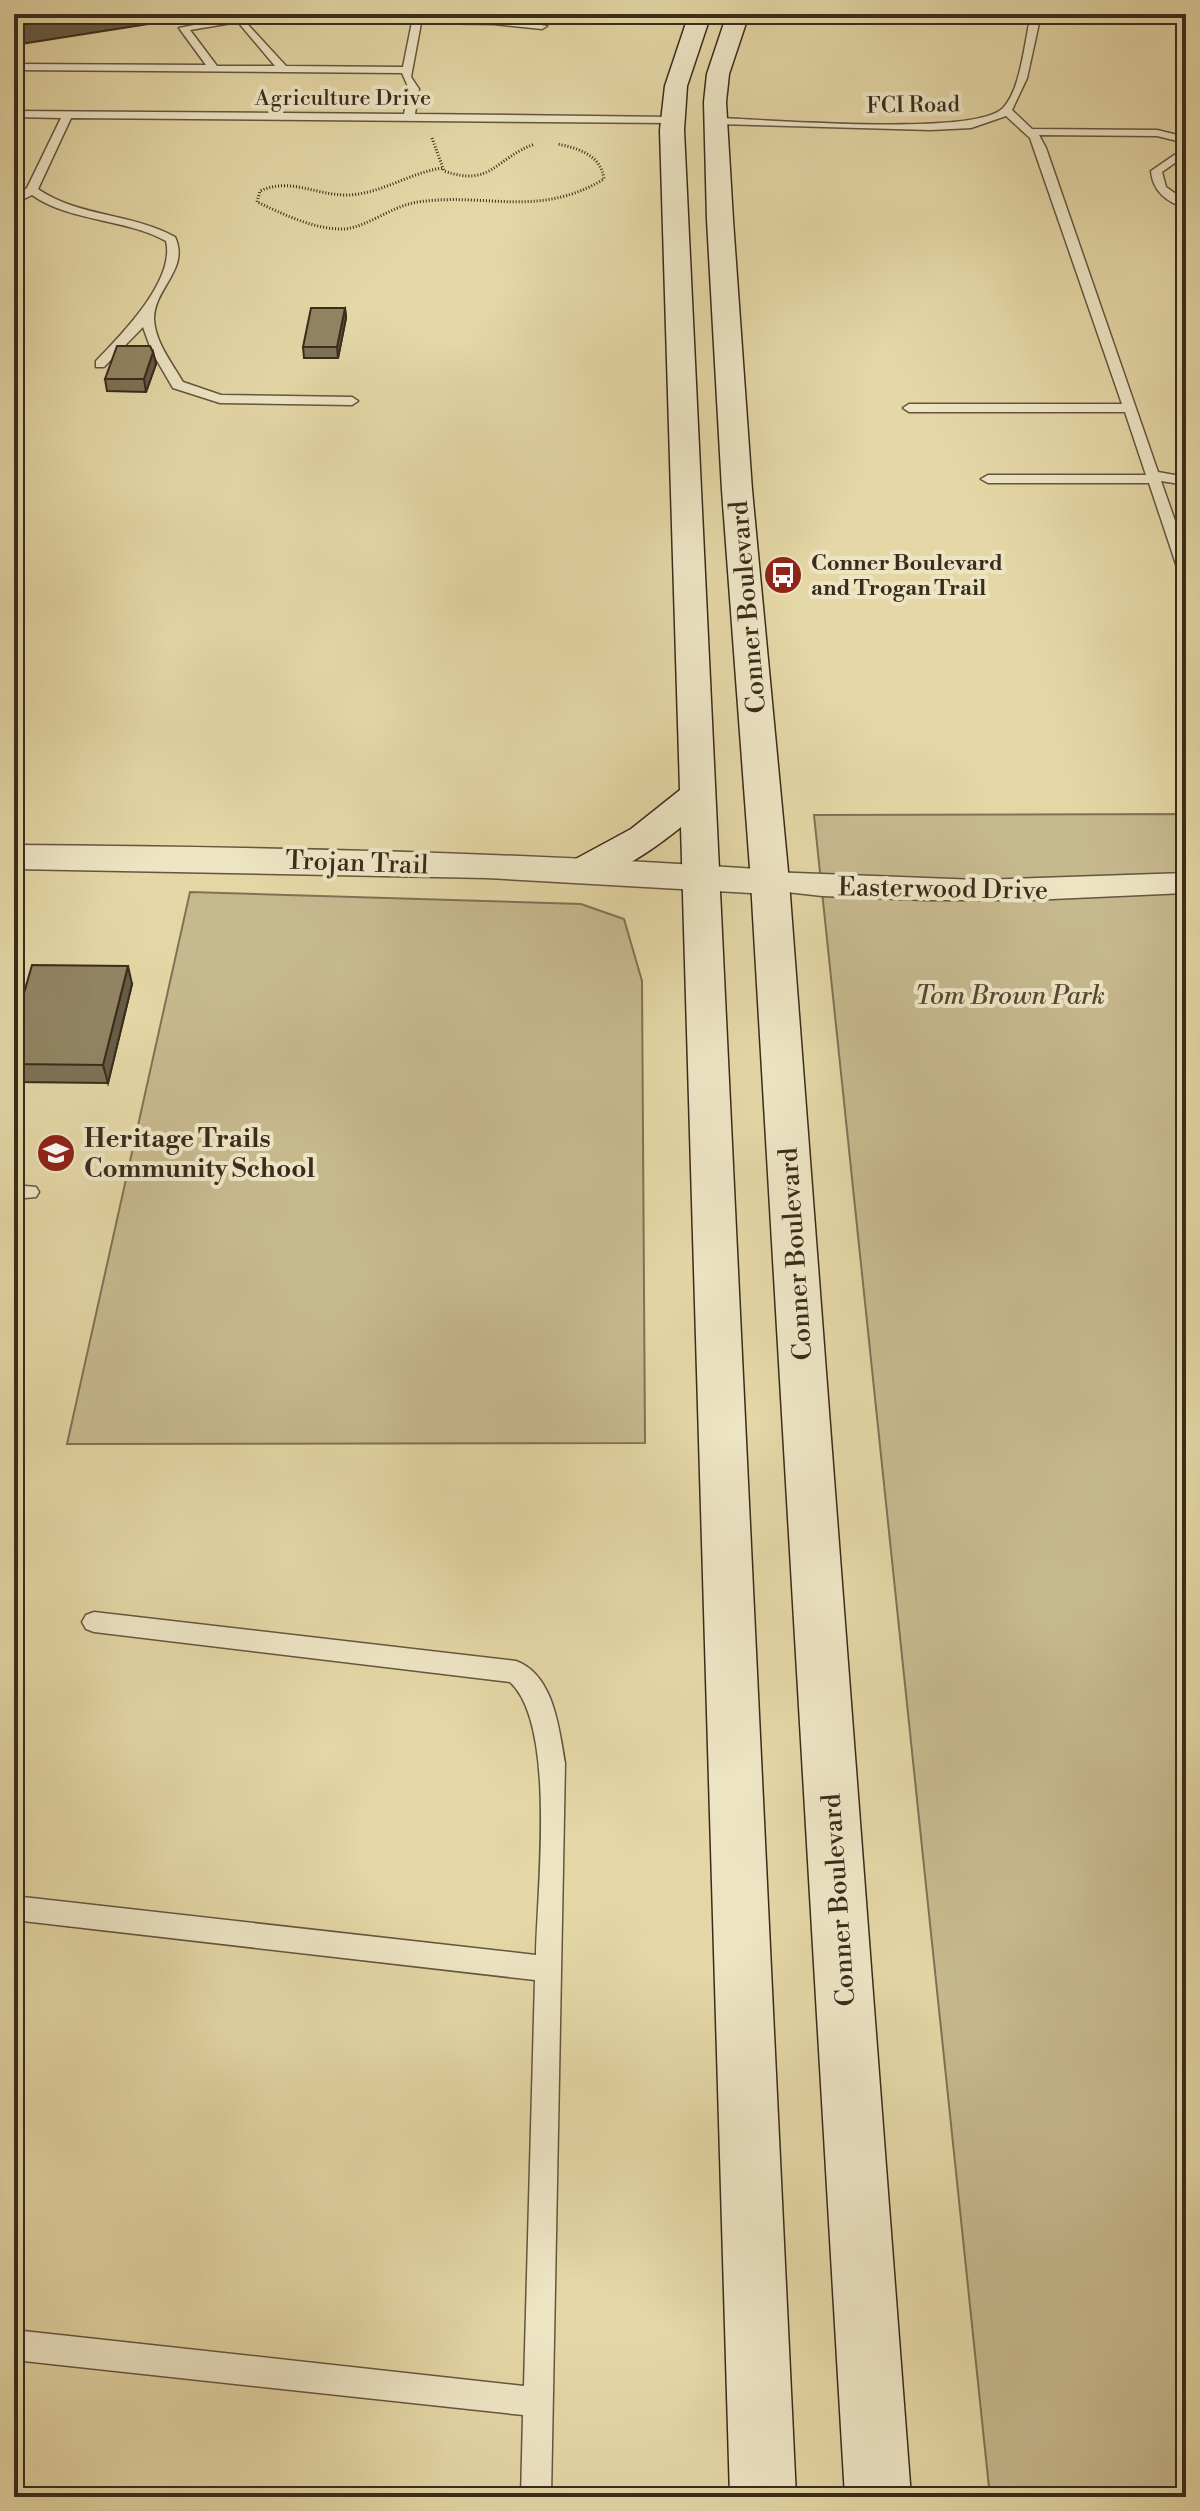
<svg xmlns="http://www.w3.org/2000/svg" width="1200" height="2511" font-family="'Libre Bodoni',serif">
  <rect width="100%" height="100%" fill="#e4d6a5"/>
  <filter id="stains"><feTurbulence type="fractalNoise" baseFrequency=".0025" numOctaves="4"/><feColorMatrix values="0 0 0 0 .2 0 0 0 0 .09 0 0 0 0 .02 0 0 0 .5 -.17"/></filter>
  <radialGradient id="worn" r=".72"><stop offset=".6" stop-color="#630" stop-opacity="0"/><stop offset="1" stop-color="#630" stop-opacity=".3"/></radialGradient>
  <path fill="#c7b98e" stroke="#807255" stroke-width="2" d="M 1186,814 L 1186,2497 L 990,2497 L 814,815 Z
    M 190,892 L 581,904 L 624,919 L 642,981 L 645,1443 L 67,1444 Z"/>
  <g fill="none" stroke-linecap="round" stroke-linejoin="round">
    <g stroke="#64563e" stroke-width="3">
      <path id="service" d="M 370,14 L 494,18 L 547,26 L 542,29 L 494,24 L 421,23 L 411,77 L 419,89 L 415,114 L 672,117 L 677,120 L 672,123 L 71,118 L 38,189 C 78,217 132,213 175,237 C 190,269 154,288 154,319 C 155,342 172,363 183,382 L 221,395 L 352,397 L 358,401 L 352,405 L 220,403 L 173,388 L 152,352 L 143,327 L 104,367 L 96,367 L 96,361 C 121,335 176,280 166,241 C 124,218 70,222 32,195 L 14,204 L 14,196 L 27,188 L 61,118 L 14,117 L 14,111 L 404,114 L 409,89 L 402,73 L 14,70 L 14,64 L 206,65 L 179,28 L 240,16 L 286,66 L 403,67 L 412,22 ZM 238,22 L 275,66 L 217,66 L 190,30 Z
        M 1031,14 L 1041,14 L 1027,78 L 1012,110 L 1032,129 L 1157,130 L 1186,137 L 1186,143 L 1157,136 L 1039,135 L 1046,148 L 1158,472 L 1186,477 L 1186,485 L 1161,481 L 1186,552 L 1186,577 L 1179,573 L 1149,483 L 988,483 L 981,479 L 988,475 L 1146,475 L 1125,412 L 909,412 L 903,408 L 909,404 L 1122,404 L 1030,138 L 1006,116 L 971,128 L 931,130 L 716,124 L 711,121 L 716,118 C 765,119 975,137 1003,108 C 1021,90 1025,39 1031,14 Z
        M 1186,147 L 1186,155 L 1162,172 L 1166,187 L 1186,201 L 1186,208 C 1167,202 1153,192 1151,171 Z
        M 14,1185 L 36,1187 L 39,1192 L 36,1197 L 14,1199 Z
        M 94,1612 L 516,1661 C 554,1675 559,1729 565,1763 L 551,2497 L 521,2497 L 523,2415 L 14,2360 L 14,2330 L 524,2386 L 535,1980 L 14,1920 L 14,1896 L 536,1955 C 537,1890 557,1725 510,1682 L 94,1632 L 86,1629 L 82,1622 L 86,1615 Z"/>
    </g>
    <g stroke="#64563e" stroke-width="3">
      <path id="minor" d="M 770,872 L 978,880 L 1186,873 L 1186,893 L 1030,900 L 926,900 L 822,896 L 759,889 L 754,882 L 759,875 Z"/>
    </g>
    <g stroke="#64563e" stroke-width="3">
      <path id="tertiary" d="M 14,845 C 266,847 518,852 770,870 L 783,874 L 789,882 L 783,890 L 770,894 L 487,878 L 14,869 Z"/>
    </g>
    <g stroke="#3a2c1c" stroke-width="3">
      <path id="secondary" d="M 689,14 L 711,14 L 687,86 L 684,130 L 796,2497 L 730,2497 L 681,827 C 655,848 603,887 570,878 L 565,870 L 570,862 L 631,829 L 680,790 L 660,130 L 665,86 Z
        M 727,14 L 749,14 L 729,74 L 726,102 L 733,220 L 752,490 L 789,882 L 911,2497 L 845,2497 L 751,882 L 722,490 L 707,220 L 704,102 L 707,74 Z"/>
    </g>
    <path stroke="#3a2c1c" stroke-width="3" stroke-dasharray="1 2" stroke-linecap="butt" d="M 432,138 L 444,171 C 492,188 496,157 535,144
      M 442,168 C 409,173 379,195 346,195 C 315,195 290,177 260,191 L 257,202 C 283,214 315,230 344,229 C 368,227 391,206 418,202 C 486,192 538,219 604,179 C 601,155 578,148 557,144"/>
    <use href="#service" fill="#ede4c4" fill-rule="evenodd"/>
    <use href="#minor" fill="#ede4c4" fill-rule="evenodd"/>
    <use href="#tertiary" fill="#ede4c4" fill-rule="evenodd"/>
    <use href="#secondary" fill="#ede4c4" fill-rule="evenodd"/>
  </g>
  <path fill="#7e7255" stroke="#3a2c1c" stroke-width="2" d="M 345,308 L 346,318 L 338,358 L 304,358 L 303,347 Z
    M 153,352 L 156,364 L 146,392 L 107,391 L 105,379 Z
    M 132,984 L 108,1083 L 14,1082 L 14,1028 Z"/>
  <path fill="#665c45" stroke="#3a2c1c" stroke-width="2" d="M 93,14 L 212,14 L 14,45 L 14,26 Z
    M 345,308 L 346,318 L 338,358 L 337,347 Z
    M 153,352 L 156,364 L 146,392 L 144,379 Z
    M 128,966 L 132,984 L 108,1083 L 103,1065 Z"/>
  <path fill="#928463" stroke="#3a2c1c" stroke-width="2" d="M 14,14 L 93,14 L 14,26 Z
    M 311,308 L 345,308 L 337,347 L 303,347 Z
    M 117,346 L 150,346 L 153,352 L 144,379 L 105,379 Z
    M 32,965 L 128,966 L 103,1065 L 14,1064 L 14,1028 Z"/>
  <defs>
    <g id="bus-disc" transform="scale(2)"><circle r="9.5" fill="#8f2418" stroke="#ede4c4"/><path d="M-5-6H5V4H4V6H2V4H-2V6H-4V4H-5ZM-3.5-4V0h7V-4ZM-3.5 1.2v1.5H-2V1.2ZM2 1.2v1.5H3.5V1.2Z" fill="#fff"/></g>
    <g id="school-disc" transform="scale(2)"><circle r="9.5" fill="#8f2418" stroke="#ede4c4"/><path d="M0-5L7-2L0 1L-7-2ZM-4 1L0 2.5L4 1V4Q0 6-4 4Z" fill="#fff"/></g>
  </defs>
  <g fill-rule="evenodd">
    <use href="#bus-disc" x="783" y="575"/>
    <use href="#school-disc" x="56" y="1153"/>
  </g>
  <g text-anchor="middle" stroke-width="8" stroke-linejoin="round" paint-order="stroke">
    <g font-size="22" fill="#3a2c1c" stroke="#ede4c4">
      <text x="343" y="105">Agriculture Drive</text>
      <text transform="translate(913 104) rotate(-1)" y="8">FCI Road</text>
    </g>
    <g font-size="22" font-weight="bold" fill="#3a2c1c" stroke="#ede4c4" text-anchor="start">
      <text x="811" y="570">Conner Boulevard<tspan x="811" dy="25">and Trogan Trail</tspan></text>
    </g>
    <g font-size="26" fill="#3a2c1c" stroke="#ede4c4">
      <text transform="translate(747 607) rotate(-95)" y="9">Conner Boulevard</text>
      <text transform="translate(357 862) rotate(2)" y="9">Trojan Trail</text>
      <text transform="translate(943 888) rotate(1)" y="9">Easterwood Drive</text>
      <text transform="translate(795 1254) rotate(-94)" y="9">Conner Boulevard</text>
      <text transform="translate(838 1900) rotate(-94)" y="9">Conner Boulevard</text>
    </g>
    <g font-size="26" font-style="italic" fill="#564833" stroke="#ede4c4">
      <text x="1010" y="1004">Tom Brown Park</text>
    </g>
    <g font-size="26" font-weight="bold" fill="#3a2c1c" stroke="#ede4c4" text-anchor="start">
      <text x="84" y="1147">Heritage Trails<tspan x="84" dy="30">Community School</tspan></text>
    </g>
  </g>
  <rect width="1200" height="2511" fill="none" stroke="#e4d6a5" stroke-width="48"/>
  <rect x="16" y="16" width="1168" height="2479" fill="none" stroke="#3a2c1c" stroke-width="4"/>
  <rect x="24" y="24" width="1152" height="2463" fill="none" stroke="#3a2c1c" stroke-width="2"/>
  <rect width="100%" height="100%" filter="url(#stains)"/>
  <rect width="100%" height="100%" fill="url(#worn)"/>
</svg>
